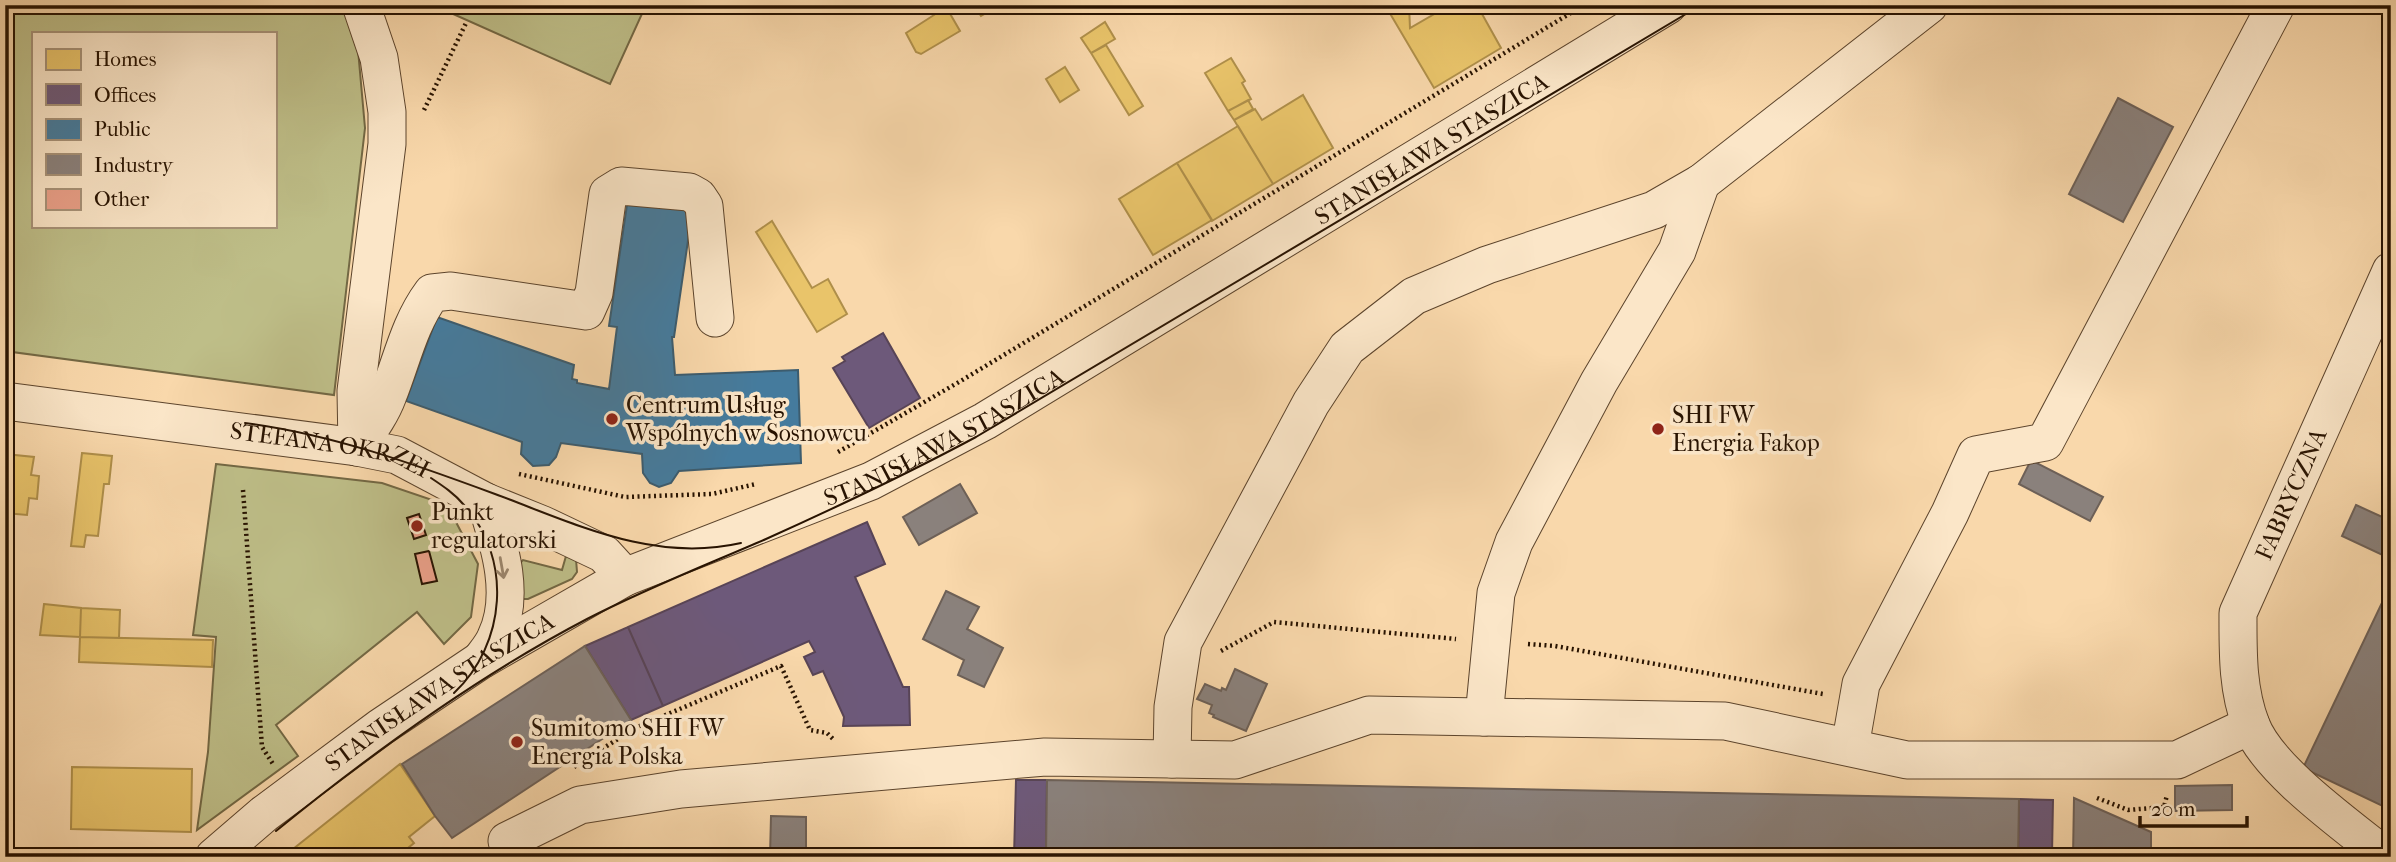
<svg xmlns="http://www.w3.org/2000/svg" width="2396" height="862" font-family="'IM FELL French Canon',serif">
  <rect width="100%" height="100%" fill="#f9d8ab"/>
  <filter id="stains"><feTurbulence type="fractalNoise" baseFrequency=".00286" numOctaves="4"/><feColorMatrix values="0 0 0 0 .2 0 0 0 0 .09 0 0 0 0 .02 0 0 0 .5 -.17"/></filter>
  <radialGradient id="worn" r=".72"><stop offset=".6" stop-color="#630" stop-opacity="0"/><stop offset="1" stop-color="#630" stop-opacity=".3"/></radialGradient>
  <path fill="#bebe88" stroke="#736844" stroke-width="2" fill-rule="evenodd" d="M 5,5 L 354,5 L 365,128 L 334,395 L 5,351 ZM 33,33 L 275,33 L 275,226 L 33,226 Z
    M 433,5 L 646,5 L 610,84 Z
    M 216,464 L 382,483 L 447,505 L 478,564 L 471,617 L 444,644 L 417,612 L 276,725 L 298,756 L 197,830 L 208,752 L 216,637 L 193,635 Z
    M 566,556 L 576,559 L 577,572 L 572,579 L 528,599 L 521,599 L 520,563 L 523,560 L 562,570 Z"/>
  <path fill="#e9c46a" stroke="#af8f4a" stroke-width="2" d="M 928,5 L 945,5 L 960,31 L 921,54 L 916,52 L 906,33 L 934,15 Z
    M 974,5 L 1000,5 L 981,16 Z
    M 1385,5 L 1409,5 L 1410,28 L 1450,5 L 1477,5 L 1501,48 L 1434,88 Z
    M 1105,22 L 1115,39 L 1091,53 L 1081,38 Z
    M 1106,45 L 1143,106 L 1129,115 L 1091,53 Z
    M 1231,58 L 1245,81 L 1242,83 L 1251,99 L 1228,111 L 1205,73 Z
    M 1065,67 L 1079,90 L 1060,102 L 1046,79 Z
    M 1303,95 L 1333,148 L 1273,184 L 1234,120 L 1255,109 L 1262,120 Z
    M 1248,100 L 1253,109 L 1234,120 L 1228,111 Z
    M 1238,126 L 1273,184 L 1212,221 L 1177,163 Z
    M 1177,163 L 1212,220 L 1153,255 L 1119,199 Z
    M 772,221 L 812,288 L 828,279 L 847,314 L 817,332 L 756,232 Z
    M 82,453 L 112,456 L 109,484 L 104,484 L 98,536 L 86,535 L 84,547 L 71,546 Z
    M 5,454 L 34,457 L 31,475 L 39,476 L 37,499 L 29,498 L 27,515 L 5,513 Z
    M 44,604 L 81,608 L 80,637 L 40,635 Z
    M 81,608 L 120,610 L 119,638 L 80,637 Z
    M 80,637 L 213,640 L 212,667 L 79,662 Z
    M 400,764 L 435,816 L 409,837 L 414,843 L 397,857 L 390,851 L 383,857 L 283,857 Z
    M 72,767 L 192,769 L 191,832 L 71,829 Z"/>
  <path fill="#6d597a" stroke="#584456" stroke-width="2" d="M 883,333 L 920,398 L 869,428 L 833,368 L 845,361 L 842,357 Z
    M 867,522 L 885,564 L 855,577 L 903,687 L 909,687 L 910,725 L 843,726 L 844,717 L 823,671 L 813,675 L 804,657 L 815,652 L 809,641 L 663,706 L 628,627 Z
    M 628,627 L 663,706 L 631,720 L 585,646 Z
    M 1016,780 L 1047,780 L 1046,857 L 1014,857 Z
    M 2019,799 L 2053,800 L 2052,855 L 2047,855 L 2047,857 L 2018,857 Z"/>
  <path fill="#457b9d" stroke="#3c5c6e" stroke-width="2" d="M 628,198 L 693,206 L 674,337 L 672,337 L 675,375 L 798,370 L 801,463 L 679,471 L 671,483 L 659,487 L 650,483 L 643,473 L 642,454 L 561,443 L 556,457 L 549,465 L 533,466 L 521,454 L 522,442 L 406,401 L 437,317 L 574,365 L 572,379 L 577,380 L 577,383 L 609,389 L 617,327 L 609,326 Z"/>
  <path fill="#8a817c" stroke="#6d6057" stroke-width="2" d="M 2118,98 L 2173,127 L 2123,222 L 2069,194 Z
    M 2031,460 L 2103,497 L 2090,521 L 2019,484 Z
    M 960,484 L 977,513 L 919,545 L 903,517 Z
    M 2356,505 L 2391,521 L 2391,559 L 2342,536 Z
    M 2391,584 L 2391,810 L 2303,768 Z
    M 946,591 L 979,607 L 967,629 L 1003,648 L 984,687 L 958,675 L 964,660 L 923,639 Z
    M 585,646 L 631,720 L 452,838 L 435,816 L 402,764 Z
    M 1235,669 L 1267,684 L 1246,731 L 1213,717 L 1214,715 L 1209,713 L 1212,705 L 1197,699 L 1205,684 L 1221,691 L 1222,688 L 1226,690 Z
    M 1047,780 L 2019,799 L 2018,857 L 1046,857 Z
    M 2232,785 L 2232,810 L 2175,811 L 2175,786 Z
    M 2074,798 L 2151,832 L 2151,857 L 2073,857 Z
    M 771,816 L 806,817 L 806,857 L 770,857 Z"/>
  <path fill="#eaa089" stroke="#281301" stroke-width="2" d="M 419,514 L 426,535 L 414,539 L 407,518 Z
    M 429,551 L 437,581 L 422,584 L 415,554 Z"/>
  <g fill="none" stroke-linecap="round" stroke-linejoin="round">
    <g stroke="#5c442c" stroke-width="39">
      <g id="minor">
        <path id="s1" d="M 5,401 L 357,447 L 397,455 L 486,502 L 543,525 L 604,554 L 625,577"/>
        <path d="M 357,447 C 369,430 381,414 388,395 C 402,360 409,324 432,293 L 451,291 L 586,311 L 594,293 L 608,194 L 621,186 L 689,192 L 698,197 L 704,206 L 715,318"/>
        <path d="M 357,447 L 356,391 L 387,144 L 387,112 L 379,58 L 361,5"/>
        <path d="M 481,660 C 486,653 493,645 496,637 C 516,595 499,544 486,502"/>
        <path d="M 1484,717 L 1496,593 L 1514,542 L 1599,382 L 1677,251 L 1701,183"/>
        <path d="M 1850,747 L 1861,684 L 1950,513 L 1976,455 L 2045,442 L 2276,5"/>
        <path d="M 1172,759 L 1173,707 L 1183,642 L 1311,403 L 1347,348 L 1414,296 L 1487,265 L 1654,210 L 1701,183 L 1929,5"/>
        <path d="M 507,841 L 580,805 L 681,789 L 1045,757 L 1235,760 L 1369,715 L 1725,721 L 1907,760 L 2177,760 L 2251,725"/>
        <path id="s2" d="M 214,857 L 264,814 L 381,727 L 481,660 L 625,577 L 871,481 L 985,421 L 1668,5"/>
        <path id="s3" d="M 2386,857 C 2348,826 2268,770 2251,725 C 2237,689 2238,651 2238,613 L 2391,271"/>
      </g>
    </g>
    <path stroke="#281301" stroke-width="4.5" stroke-dasharray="2 3.5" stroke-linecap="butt" d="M 424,110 L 467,21
      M 838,452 L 959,382 L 1584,5
      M 519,474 L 625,497 L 712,494 L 756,484
      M 243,490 L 262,747 L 273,764
      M 1528,644 L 1555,646 L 1823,694
      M 1221,651 L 1274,622 L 1456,639
      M 574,767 L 635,728 L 781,666 L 810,730 L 827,733 L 833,739
      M 2097,798 L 2128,810 L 2164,807 L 2167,795
      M 164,857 L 179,850"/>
    <use href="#minor" stroke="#fbe6c8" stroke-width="37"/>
    <path stroke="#281301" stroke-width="2" d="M 245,423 C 331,434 414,464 495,494 C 576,524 653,563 741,543
      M 431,478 C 443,486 455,494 464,505 C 513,559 506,644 454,693
      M 276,831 C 373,752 476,677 587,619 C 645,589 706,565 766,539 C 837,507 907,474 976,437 L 1701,5"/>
  </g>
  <defs><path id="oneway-shaft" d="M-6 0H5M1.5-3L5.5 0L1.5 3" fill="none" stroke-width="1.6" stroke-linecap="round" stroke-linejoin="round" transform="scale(1.75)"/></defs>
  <use stroke="#9c876e" href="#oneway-shaft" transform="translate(502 568) rotate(80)"/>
  <g fill="#8f2418" stroke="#fbe6c8" stroke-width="2.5">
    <circle cx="612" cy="419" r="7"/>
    <circle cx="1658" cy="429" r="7"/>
    <circle cx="417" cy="526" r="7"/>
    <circle cx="517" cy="742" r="7"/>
  </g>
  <g text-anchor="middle" stroke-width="7" stroke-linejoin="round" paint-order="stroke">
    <g font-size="24" fill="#281301" stroke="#fbe6c8">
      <text dy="8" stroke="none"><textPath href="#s2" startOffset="1414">STANISŁAWA STASZICA</textPath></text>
      <text dy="8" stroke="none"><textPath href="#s2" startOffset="847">STANISŁAWA STASZICA</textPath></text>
      <text dy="8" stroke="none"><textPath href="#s1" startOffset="329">STEFANA OKRZEI</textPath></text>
      <text dy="8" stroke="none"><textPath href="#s3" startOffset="434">FABRYCZNA</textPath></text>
      <text dy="8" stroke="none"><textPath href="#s2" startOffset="280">STANISŁAWA STASZICA</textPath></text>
    </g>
    <g font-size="24" fill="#281301" stroke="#fbe6c8" text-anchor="start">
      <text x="626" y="413">Centrum Usług<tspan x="626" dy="28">Wspólnych w Sosnowcu</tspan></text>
      <text x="1672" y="423">SHI FW<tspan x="1672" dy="28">Energia Fakop</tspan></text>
      <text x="431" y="520">Punkt<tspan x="431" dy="28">regulatorski</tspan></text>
      <text x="531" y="736">Sumitomo SHI FW<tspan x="531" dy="28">Energia Polska</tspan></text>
    </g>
  </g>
  <rect width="2396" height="862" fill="none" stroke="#f9d8ab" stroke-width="28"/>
  <rect x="7" y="7" width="2382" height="848" fill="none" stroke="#281301" stroke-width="3.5"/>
  <rect x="14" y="14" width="2368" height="834" fill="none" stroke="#281301" stroke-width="2"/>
  <rect x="32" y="32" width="245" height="196" fill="#fbe6c8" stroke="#a79278" stroke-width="2"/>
  <rect x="46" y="49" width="35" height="21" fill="#e9c46a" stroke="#a79278" stroke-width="2"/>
  <text x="94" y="66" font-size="21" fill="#281301">Homes</text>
  <rect x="46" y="84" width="35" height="21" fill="#6d597a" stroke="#a79278" stroke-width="2"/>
  <text x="94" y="102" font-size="21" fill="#281301">Offices</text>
  <rect x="46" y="119" width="35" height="21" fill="#457b9d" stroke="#a79278" stroke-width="2"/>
  <text x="94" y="136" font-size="21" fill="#281301">Public</text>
  <rect x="46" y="154" width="35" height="21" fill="#8a817c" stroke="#a79278" stroke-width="2"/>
  <text x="94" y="172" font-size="21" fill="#281301">Industry</text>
  <rect x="46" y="189" width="35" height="21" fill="#eaa089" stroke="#a79278" stroke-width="2"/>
  <text x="94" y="206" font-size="21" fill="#281301">Other</text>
  <path d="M2140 816v10h107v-10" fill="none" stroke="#281301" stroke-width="3.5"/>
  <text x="2151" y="816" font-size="21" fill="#281301" stroke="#fbe6c8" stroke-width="5" paint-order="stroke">20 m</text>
  <rect width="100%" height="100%" filter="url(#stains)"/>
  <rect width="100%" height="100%" fill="url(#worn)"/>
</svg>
